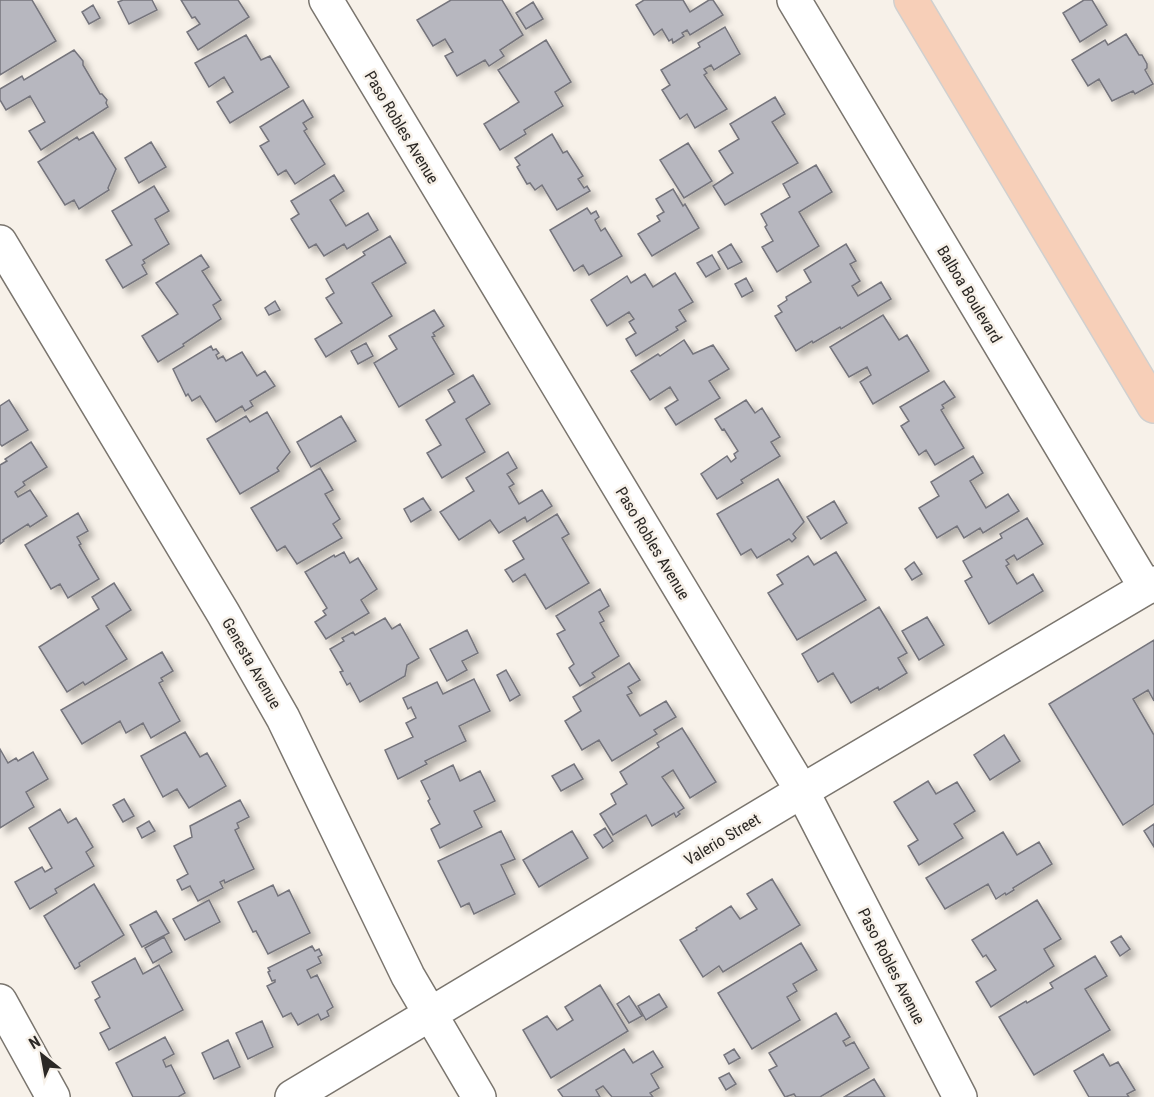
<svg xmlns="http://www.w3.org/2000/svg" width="1154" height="1097" font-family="'Roboto Condensed',sans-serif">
  <defs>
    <filter id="shadow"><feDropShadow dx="5.5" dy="5.5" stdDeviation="3" flood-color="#0004"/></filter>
  </defs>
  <rect width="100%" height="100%" fill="#f7f1e9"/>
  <path fill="#b7b7bf" stroke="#75747c" stroke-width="1.5" filter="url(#shadow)" d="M 0,0 L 32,0 L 56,41 L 0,75 Z
    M 123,0 L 152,0 L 157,10 L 129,24 L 118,2 Z
    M 181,0 L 238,0 L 249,17 L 198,50 L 187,32 L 200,24 L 195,17 L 192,18 Z
    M 451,0 L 502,0 L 523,35 L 500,50 L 504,56 L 489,66 L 485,60 L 457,76 L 445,56 L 453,52 L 445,39 L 433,46 L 417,20 Z
    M 644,0 L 683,0 L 690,12 L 709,0 L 713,0 L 723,15 L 690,35 L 687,30 L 682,33 L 684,36 L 673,43 L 672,39 L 669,41 L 662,29 L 654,35 L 636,5 Z
    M 1084,0 L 1092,0 L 1107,25 L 1080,42 L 1063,13 Z
    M 533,2 L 543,19 L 526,29 L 516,13 Z
    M 93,5 L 100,18 L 89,24 L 82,12 Z
    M 725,27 L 740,54 L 714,70 L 711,65 L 704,69 L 707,73 L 704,75 L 727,109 L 695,128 L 687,114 L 680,119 L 662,90 L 670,85 L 661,70 L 700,47 L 698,43 Z
    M 1126,34 L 1139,55 L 1142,55 L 1147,64 L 1147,68 L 1145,70 L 1153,84 L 1135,94 L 1133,91 L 1112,101 L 1099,79 L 1088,86 L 1072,60 L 1105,40 L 1108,45 Z
    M 246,35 L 261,60 L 270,56 L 289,87 L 230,123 L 217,102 L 233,92 L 224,77 L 209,87 L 195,63 Z
    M 546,40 L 571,82 L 555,92 L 563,106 L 524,130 L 526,134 L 500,150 L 484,124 L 519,102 L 498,70 Z
    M 74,50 L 83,61 L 83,65 L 100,94 L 102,94 L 107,100 L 106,103 L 108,107 L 41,150 L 29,131 L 45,122 L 30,96 L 6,110 L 0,100 L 0,89 L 22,76 L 24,80 Z
    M 775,97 L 785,114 L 772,122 L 798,163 L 725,205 L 713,186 L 733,173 L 719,151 L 739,139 L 730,124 Z
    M 303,100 L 313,117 L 303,123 L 307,129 L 304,131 L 325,164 L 295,184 L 286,170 L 278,175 L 260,146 L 269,141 L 260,127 Z
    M 93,132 L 116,169 L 108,188 L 109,190 L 79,209 L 74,200 L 65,205 L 38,162 L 77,137 L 79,140 Z
    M 552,134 L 563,153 L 567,151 L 583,176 L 578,179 L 584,188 L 587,186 L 590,191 L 557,210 L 542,185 L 535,190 L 530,183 L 527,184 L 517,167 L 520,165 L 515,158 Z
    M 151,142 L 166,167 L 139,183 L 125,158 Z
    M 688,143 L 712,181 L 684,198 L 660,160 Z
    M 816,165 L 832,192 L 799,212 L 819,246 L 777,272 L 762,247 L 773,241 L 765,227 L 767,225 L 761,214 L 790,197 L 783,184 Z
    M 334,175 L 344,191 L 330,200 L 346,226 L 368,213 L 378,230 L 347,249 L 344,244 L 324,256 L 316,244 L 309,248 L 291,219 L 299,214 L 291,201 Z
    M 154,186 L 169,211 L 155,219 L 169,244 L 143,260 L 145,263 L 142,265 L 147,274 L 123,288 L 106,260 L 132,245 L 112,211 Z
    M 673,189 L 683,206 L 685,204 L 699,228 L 652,256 L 638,234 L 660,221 L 657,216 L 664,212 L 656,199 Z
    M 587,208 L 591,214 L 596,211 L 599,217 L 595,220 L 601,231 L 605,228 L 622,256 L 589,275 L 583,265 L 574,271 L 550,230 Z
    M 390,236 L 406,263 L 372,283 L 392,316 L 326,357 L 315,339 L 342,323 L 326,298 L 334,293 L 326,279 L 365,255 L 363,252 Z
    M 731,244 L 742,262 L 728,269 L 718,252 Z
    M 846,244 L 856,261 L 850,264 L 860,281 L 852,286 L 858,296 L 881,282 L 891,299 L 841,329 L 840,327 L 813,343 L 812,341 L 796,351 L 775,316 L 782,312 L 778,306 L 787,300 L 786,297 L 811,282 L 804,270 Z
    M 201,255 L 209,267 L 202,271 L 221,300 L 213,305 L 221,319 L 183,344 L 184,346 L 158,362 L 142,336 L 178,314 L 156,283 Z
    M 712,255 L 720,269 L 706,277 L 697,263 Z
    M 675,273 L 693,302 L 679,310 L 686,321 L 676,327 L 678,330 L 636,356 L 626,339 L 636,333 L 629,322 L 634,319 L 629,312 L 607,326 L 591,300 L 627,276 L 631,283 L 645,274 L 653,287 Z
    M 746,278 L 753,291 L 742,297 L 735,284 Z
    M 275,301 L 280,310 L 269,315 L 265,308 Z
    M 434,310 L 444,326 L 433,333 L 435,336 L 432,337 L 454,374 L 399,407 L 374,363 L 397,349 L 389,336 Z
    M 883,315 L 899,340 L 907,335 L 929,371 L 873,404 L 860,382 L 871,375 L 867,367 L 849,377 L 830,347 Z
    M 684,340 L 693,354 L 713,345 L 729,369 L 709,381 L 720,398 L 676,425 L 665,408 L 678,400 L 670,387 L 650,400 L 631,371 L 658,354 L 660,356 Z
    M 366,343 L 373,356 L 358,364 L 351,351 Z
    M 211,346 L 213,350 L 216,349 L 219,353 L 216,355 L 218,359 L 223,356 L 226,361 L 242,352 L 257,376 L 265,371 L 275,386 L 250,401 L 253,406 L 245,411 L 242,406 L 216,422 L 200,396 L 192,401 L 188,394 L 186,396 L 173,369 Z
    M 473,375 L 490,404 L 466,419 L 485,452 L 442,478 L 427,453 L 441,445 L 426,420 L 455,402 L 448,390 Z
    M 944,381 L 955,397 L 942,405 L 944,408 L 941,410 L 964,448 L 935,465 L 926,450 L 919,455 L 901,426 L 909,421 L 900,407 Z
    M 9,400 L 28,430 L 2,446 L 0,444 L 0,406 Z
    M 746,400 L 755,413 L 762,408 L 780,437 L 771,442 L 780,456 L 741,480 L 743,483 L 717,499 L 701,474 L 727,456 L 731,462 L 736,458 L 734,454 L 738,451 L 724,429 L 722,430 L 715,419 Z
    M 267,412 L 290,452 L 277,468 L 279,471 L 240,494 L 207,439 L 246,416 L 250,422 Z
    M 341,416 L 356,441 L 311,467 L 297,442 Z
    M 31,442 L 47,467 L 23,482 L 25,485 L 15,492 L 18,497 L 30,490 L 47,516 L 30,527 L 28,524 L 3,540 L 4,541 L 0,544 L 0,465 L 7,461 L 5,459 Z
    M 508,452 L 517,468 L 507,474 L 514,484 L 509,487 L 519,504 L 542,490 L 552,506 L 527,522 L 525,517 L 499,533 L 490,520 L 459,540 L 440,512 L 474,491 L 466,478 Z
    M 973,456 L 983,473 L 970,481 L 986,508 L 1008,494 L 1019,511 L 983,533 L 980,528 L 964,538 L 957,526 L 937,538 L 919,508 L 939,496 L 931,482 Z
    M 320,468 L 333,490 L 325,494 L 340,519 L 333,524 L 342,538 L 297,564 L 285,546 L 277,551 L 251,508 Z
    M 778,479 L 804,522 L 793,534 L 796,538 L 792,542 L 789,539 L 757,558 L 751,549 L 741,555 L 717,514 Z
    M 423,498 L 431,510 L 411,522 L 404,509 Z
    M 834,501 L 847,523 L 821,539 L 807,517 Z
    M 78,513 L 88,531 L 77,537 L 81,544 L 79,545 L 99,579 L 68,598 L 60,584 L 51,589 L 25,545 Z
    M 557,514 L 569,534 L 562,538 L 589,583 L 546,609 L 525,574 L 513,582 L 505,570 L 524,559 L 513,541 Z
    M 1027,518 L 1043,544 L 1017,560 L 1014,555 L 1006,560 L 1009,564 L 1006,566 L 1017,584 L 1033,574 L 1043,591 L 989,624 L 965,581 L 972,577 L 963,561 L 1002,538 L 1000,534 Z
    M 344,552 L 350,563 L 358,558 L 377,589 L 361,600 L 369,613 L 326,639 L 315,622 L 326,615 L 323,611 L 327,608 L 305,572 L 334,555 L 335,557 Z
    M 836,552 L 866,600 L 797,640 L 768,593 L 783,584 L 777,575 L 808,556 L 814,565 Z
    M 914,562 L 922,574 L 912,580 L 905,569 Z
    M 114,583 L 131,610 L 106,626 L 127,659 L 85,685 L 83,682 L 67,692 L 39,647 L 99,609 L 92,597 Z
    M 600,589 L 609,606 L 599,612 L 604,621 L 600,623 L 619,656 L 592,673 L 595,677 L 580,686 L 569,668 L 574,664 L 557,634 L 565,630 L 556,616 Z
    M 879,607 L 907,653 L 898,658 L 907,673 L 879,690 L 878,687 L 851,703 L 833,673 L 818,682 L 802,654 Z
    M 927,617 L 944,645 L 919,660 L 902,631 Z
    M 385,618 L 392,629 L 400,624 L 419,658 L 407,665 L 405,676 L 360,702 L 350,683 L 347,685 L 340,672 L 343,671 L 330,649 L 344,641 L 342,638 L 353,632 L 355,635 Z
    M 467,630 L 478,653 L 462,661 L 467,670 L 447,681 L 430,649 Z
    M 1154,640 L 1154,701 L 1148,690 L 1133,699 L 1154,735 L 1154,804 L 1123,825 L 1049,704 Z
    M 162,652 L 173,671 L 161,678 L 163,681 L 159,683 L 180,721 L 151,738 L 143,723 L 126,733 L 120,721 L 82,744 L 61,710 Z
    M 629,663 L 640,680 L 628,687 L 632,693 L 627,695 L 640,716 L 666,701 L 676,717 L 654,730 L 657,734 L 612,761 L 599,740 L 582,750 L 565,721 L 581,711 L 573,697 Z
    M 506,670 L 520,695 L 510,701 L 497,675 Z
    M 474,679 L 490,711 L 459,726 L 466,741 L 425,761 L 427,764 L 398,779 L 385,750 L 413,737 L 406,723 L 416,718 L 411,707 L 408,709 L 403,698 L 437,682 L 443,694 Z
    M 682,728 L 716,782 L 690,798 L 673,770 L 662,777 L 684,808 L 678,812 L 680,814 L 676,817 L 674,813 L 652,826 L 646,815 L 613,835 L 600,814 L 616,804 L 611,794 L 627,784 L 620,772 L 659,747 L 657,743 Z
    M 185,732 L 200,757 L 207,753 L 226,786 L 189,808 L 177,789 L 163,797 L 141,756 Z
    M 1004,735 L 1020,761 L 990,780 L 974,755 Z
    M 0,749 L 8,763 L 16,758 L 18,761 L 33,752 L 48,779 L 26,792 L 34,807 L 0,828 Z
    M 574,764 L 583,779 L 561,791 L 552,776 Z
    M 453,765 L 460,781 L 480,771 L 495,801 L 474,811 L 482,827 L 440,848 L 431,829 L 440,824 L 428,801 L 430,799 L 421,781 Z
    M 928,781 L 936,794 L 957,782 L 975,811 L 954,824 L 963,838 L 919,865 L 908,846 L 918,840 L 894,802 Z
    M 124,799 L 134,816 L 123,822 L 113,805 Z
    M 240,800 L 249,817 L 237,823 L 239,828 L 235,830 L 254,869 L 225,883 L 224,880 L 220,882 L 223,888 L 198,901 L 190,886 L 182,890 L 177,880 L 188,874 L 174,846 L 192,837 L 190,826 Z
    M 60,809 L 68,823 L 76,818 L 93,847 L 86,852 L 94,866 L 55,889 L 57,893 L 30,909 L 15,882 L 42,867 L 45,872 L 52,868 L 29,828 Z
    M 149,821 L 155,831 L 142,838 L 137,828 Z
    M 1154,824 L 1154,847 L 1144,831 Z
    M 605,828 L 613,841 L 603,848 L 594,835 Z
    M 501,831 L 515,859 L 501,865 L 515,894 L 474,914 L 469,903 L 461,907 L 438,861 Z
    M 572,831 L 588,858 L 539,887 L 523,860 Z
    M 1003,832 L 1017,855 L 1039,842 L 1052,864 L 1013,888 L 1014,890 L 1006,895 L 1005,893 L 996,899 L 988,884 L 945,909 L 926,878 Z
    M 772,879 L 800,925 L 723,972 L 719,966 L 703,977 L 680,940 L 697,930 L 696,928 L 731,906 L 740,919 L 757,909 L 747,894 Z
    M 94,884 L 124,935 L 79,963 L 80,966 L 75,969 L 44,916 Z
    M 273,885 L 278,896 L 289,890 L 310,933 L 268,954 L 256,931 L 253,932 L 238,902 Z
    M 209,900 L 220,922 L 185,940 L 173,919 Z
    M 1037,900 L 1061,939 L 1044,949 L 1054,966 L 991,1007 L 976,982 L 996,970 L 986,955 L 983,957 L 972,940 Z
    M 156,911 L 169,933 L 142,947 L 130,925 Z
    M 1121,936 L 1130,949 L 1120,956 L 1111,942 Z
    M 164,937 L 172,952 L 153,963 L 145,948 Z
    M 801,943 L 817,970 L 793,984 L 797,991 L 787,997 L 800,1020 L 752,1049 L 718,993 Z
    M 312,946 L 315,951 L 319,949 L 322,955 L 318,957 L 321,963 L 307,970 L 311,978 L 317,975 L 333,1007 L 327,1011 L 329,1016 L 321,1020 L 318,1014 L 298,1025 L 291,1013 L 283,1017 L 267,986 L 275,982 L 275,980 L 272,981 L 268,972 L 270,971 L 268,968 Z
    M 1095,956 L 1107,976 L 1085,989 L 1110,1030 L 1034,1075 L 999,1017 L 1026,1001 L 1027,1003 L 1053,988 L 1050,983 Z
    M 135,958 L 143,974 L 159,965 L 183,1010 L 109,1050 L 100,1033 L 110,1028 L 95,1000 L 100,997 L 92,982 Z
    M 600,985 L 628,1031 L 551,1078 L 523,1030 L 547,1016 L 557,1030 L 573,1020 L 565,1007 Z
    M 659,994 L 667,1007 L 646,1020 L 638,1006 Z
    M 629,996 L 642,1016 L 629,1023 L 617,1004 Z
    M 836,1013 L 850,1037 L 843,1041 L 846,1046 L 854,1042 L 869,1068 L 820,1097 L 796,1097 L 794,1094 L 785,1097 L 769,1070 L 777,1066 L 769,1053 Z
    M 262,1021 L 273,1047 L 248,1059 L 236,1033 Z
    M 165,1037 L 174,1054 L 163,1060 L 166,1067 L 171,1065 L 185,1093 L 178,1097 L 133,1097 L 116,1063 Z
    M 228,1040 L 240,1067 L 214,1079 L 202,1053 Z
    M 624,1049 L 633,1063 L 653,1051 L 663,1067 L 651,1074 L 659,1088 L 650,1093 L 653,1097 L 612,1097 L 603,1086 L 596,1090 L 600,1097 L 563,1097 L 558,1090 Z
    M 734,1049 L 740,1058 L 729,1064 L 724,1055 Z
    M 1103,1054 L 1110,1066 L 1118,1062 L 1135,1090 L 1127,1094 L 1129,1097 L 1089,1097 L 1074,1071 Z
    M 729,1073 L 736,1084 L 726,1090 L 719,1078 Z
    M 874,1079 L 885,1097 L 844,1097 Z"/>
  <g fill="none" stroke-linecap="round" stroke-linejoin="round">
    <g stroke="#7a756e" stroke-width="36">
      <path id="minor" d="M 326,0 L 802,791 L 960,1097
        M 794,0 L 1146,588
        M 0,242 L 223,613 L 283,718 L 408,976 L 479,1097
        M 0,1001 L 53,1097
        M 292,1097 L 802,791 L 1154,583"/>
    </g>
    <g stroke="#d0d0cf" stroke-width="36">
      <path id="major" d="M 911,0 L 1154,406"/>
    </g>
    <use href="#minor" stroke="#fff" stroke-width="33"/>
    <use href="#major" stroke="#f7cfb8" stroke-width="33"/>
  </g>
  <g text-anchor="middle" stroke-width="5" stroke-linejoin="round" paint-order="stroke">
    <g font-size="16" fill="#2b2825" stroke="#f7f1e9">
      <text transform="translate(402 127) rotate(59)" y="6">Paso Robles Avenue</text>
      <text transform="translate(970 294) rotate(59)" y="6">Balboa Boulevard</text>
      <text transform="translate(653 543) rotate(59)" y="6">Paso Robles Avenue</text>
      <text transform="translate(252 663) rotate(60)" y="6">Genesta Avenue</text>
      <text transform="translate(722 839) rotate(-31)" y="6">Valerio Street</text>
      <text transform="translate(892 966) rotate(63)" y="6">Paso Robles Avenue</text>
    </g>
  </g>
  <g transform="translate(42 1055) rotate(329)" stroke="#f7f1e9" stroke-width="4.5" paint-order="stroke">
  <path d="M0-4.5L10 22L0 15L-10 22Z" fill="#2b2825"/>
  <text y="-9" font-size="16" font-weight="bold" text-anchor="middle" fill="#2b2825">N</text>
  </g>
</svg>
